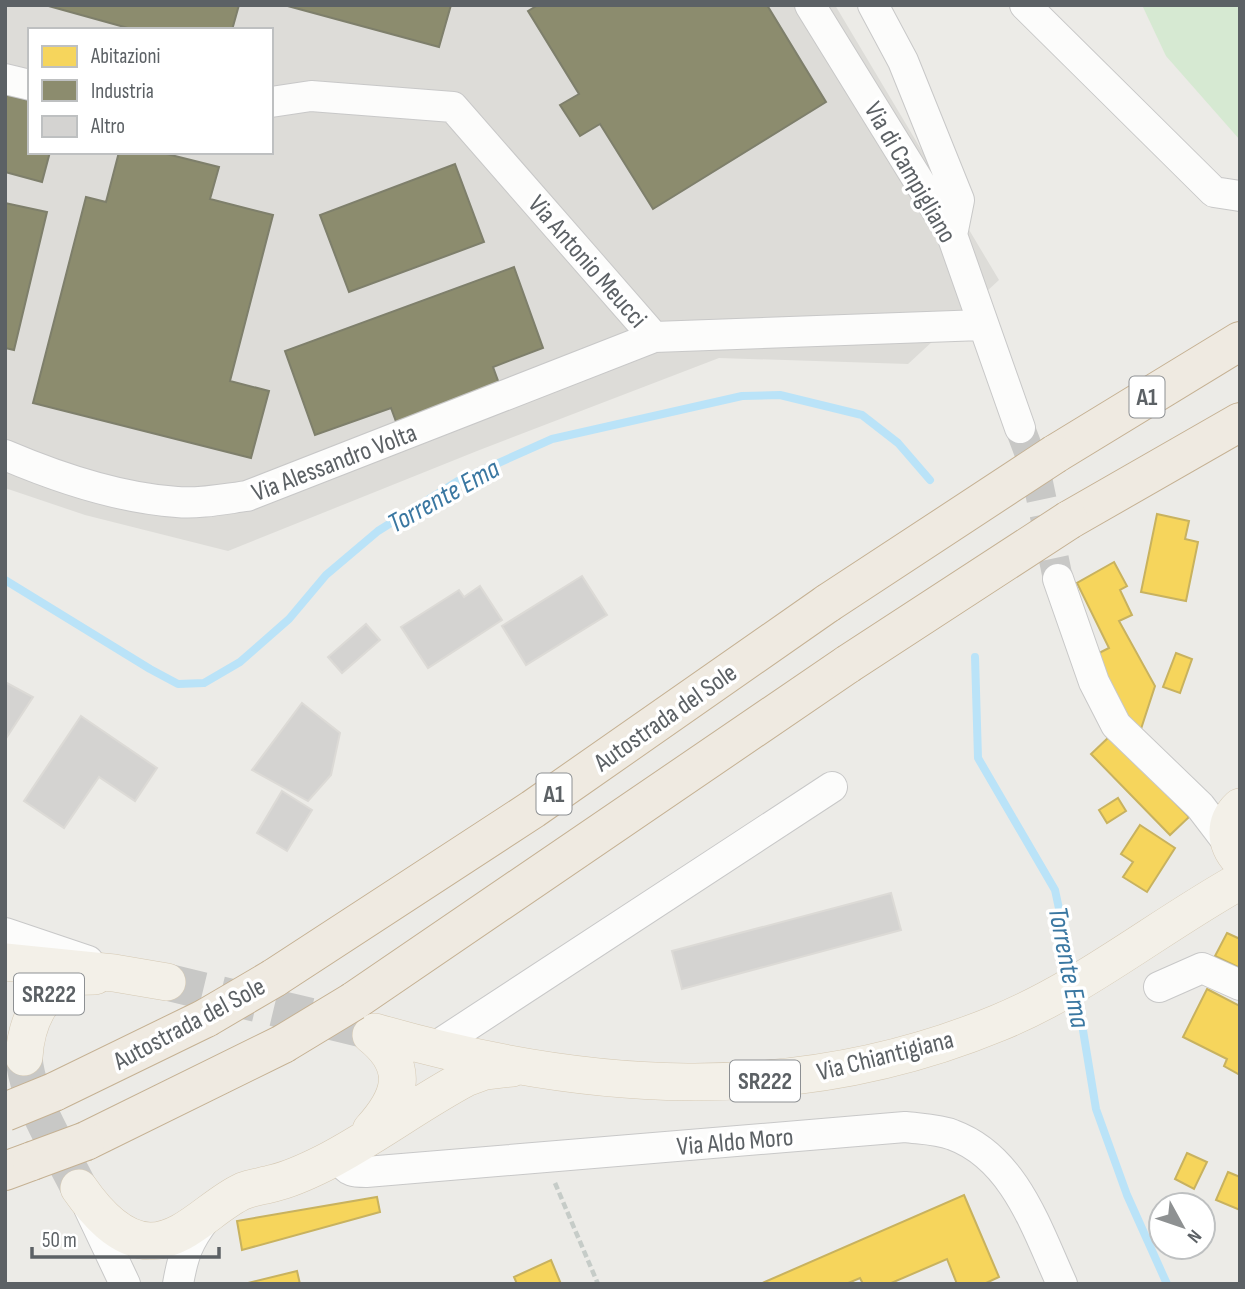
<svg xmlns="http://www.w3.org/2000/svg" width="1245" height="1289" font-family="'Sofia Sans Condensed',sans-serif">
  <rect width="100%" height="100%" fill="#ecebe7"/>
  <path fill="#dddcd8" fill-rule="evenodd" d="M 5,5 L 835,5 L 999,280 L 908,364 L 719,358 L 477,451 L 228,551 L 85,515 L 5,488 ZM 30,30 L 271,30 L 271,152 L 30,152 Z"/>
  <path fill="#d6e9d2" d="M 1142,5 L 1240,5 L 1240,140 L 1166,56 Z"/>
  <path fill="#f6d55c" stroke="#c8b25f" stroke-width="2" d="M 1157,514 L 1189,521 L 1185,539 L 1198,542 L 1186,601 L 1141,592 Z
    M 1114,562 L 1127,586 L 1120,590 L 1132,615 L 1119,621 L 1155,686 L 1139,735 L 1119,707 L 1095,655 L 1109,648 L 1077,583 Z
    M 1176,653 L 1192,659 L 1180,693 L 1163,687 Z
    M 1110,736 L 1189,817 L 1170,835 L 1091,754 Z
    M 1118,798 L 1126,811 L 1107,823 L 1099,810 Z
    M 1140,825 L 1175,848 L 1147,892 L 1123,877 L 1133,862 L 1121,854 Z
    M 1227,933 L 1240,939 L 1240,968 L 1215,956 Z
    M 1207,989 L 1240,1006 L 1240,1075 L 1224,1066 L 1227,1059 L 1183,1037 Z
    M 1187,1153 L 1207,1162 L 1194,1189 L 1175,1179 Z
    M 1228,1172 L 1240,1177 L 1240,1210 L 1216,1200 Z
    M 964,1195 L 999,1277 L 984,1284 L 957,1284 L 947,1259 L 889,1284 L 863,1284 L 860,1278 L 846,1284 L 760,1284 Z
    M 377,1197 L 380,1212 L 242,1250 L 237,1221 Z
    M 551,1260 L 561,1284 L 517,1284 L 514,1277 Z
    M 297,1271 L 300,1284 L 244,1284 Z"/>
  <path fill="#8c8c6e" stroke="#7e7f6b" stroke-width="2" d="M 45,5 L 239,5 L 232,30 L 135,30 Z
    M 284,5 L 451,5 L 439,47 Z
    M 538,5 L 767,5 L 826,102 L 653,209 L 600,124 L 580,136 L 560,105 L 579,94 L 528,11 Z
    M 5,94 L 30,101 L 30,152 L 50,152 L 42,182 L 5,172 Z
    M 119,152 L 159,152 L 219,167 L 210,199 L 273,215 L 230,381 L 269,391 L 251,458 L 33,403 L 86,197 L 106,202 Z
    M 455,164 L 484,242 L 349,292 L 320,215 Z
    M 5,203 L 47,212 L 14,350 L 5,348 Z
    M 514,267 L 543,348 L 493,367 L 501,389 L 398,427 L 391,408 L 315,435 L 285,351 Z"/>
  <g fill="none" stroke-linecap="round" stroke-linejoin="round">
    <path stroke="#bae3f8" stroke-width="8" d="M 5,580 L 150,669 L 178,684 L 204,683 L 240,662 L 289,619 L 326,575 L 378,531 L 458,481 L 552,439 L 742,396 L 780,395 L 862,415 L 898,443 L 930,480
      M 975,657 L 978,758 L 1055,890 L 1073,974
      M 1077,994 L 1096,1109 L 1127,1195 L 1167,1284"/>
  </g>
  <path fill="#d4d3d1" stroke="#dcdad6" stroke-width="2" d="M 582,576 L 607,615 L 526,665 L 502,626 Z
    M 480,586 L 502,620 L 428,668 L 401,627 L 459,590 L 464,597 Z
    M 366,624 L 380,640 L 342,673 L 328,657 Z
    M 5,682 L 33,697 L 5,740 Z
    M 302,703 L 340,733 L 331,775 L 308,801 L 252,770 Z
    M 81,716 L 157,768 L 135,801 L 99,777 L 64,828 L 24,801 Z
    M 282,791 L 312,810 L 287,851 L 257,833 Z
    M 891,893 L 901,930 L 682,989 L 672,951 Z"/>
  <g fill="none" stroke-linecap="round" stroke-linejoin="round">
    <path stroke="#c8c8c6" stroke-width="30" stroke-dasharray="30 15" stroke-linecap="butt" d="M 1020,428 L 1035,468 L 1058,579"/>
    <path stroke="#c8c8c6" stroke-width="37" stroke-dasharray="37 18" stroke-linecap="butt" d="M 167,982 L 375,1032
      M 24,1057 C 27,1100 60,1149 79,1188"/>
    <g stroke="#c8c8c8" stroke-width="32">
      <path id="minor" d="M 810,5 L 952,235 L 1020,428
        M 873,5 L 903,61 L 959,200 L 952,235
        M 1025,5 L 1214,192 L 1240,196
        M 5,79 L 30,85
        M 271,102 L 311,96 L 453,107 L 654,337 L 982,325
        M 5,455 C 59,478 118,498 177,502 C 199,504 224,499 247,496 L 654,337
        M 1058,579 L 1094,682 L 1116,725 L 1200,806 L 1229,844
        M 5,933 L 88,961
        M 1159,987 L 1202,968 L 1240,985
        M 435,1047 L 832,787
        M 345,1152 L 343,1161 C 347,1172 355,1172 366,1172 L 905,1127 C 921,1129 938,1129 953,1135 C 1015,1158 1037,1230 1062,1284
        M 89,1208 L 125,1284
        M 178,1284 C 183,1255 188,1241 206,1218"/>
    </g>
    <g stroke="#d5c9b4" stroke-width="38">
      <path id="major" d="M 1240,807 C 1223,823 1225,844 1240,860
        M 5,962 L 114,973 L 167,982
        M 375,1032 C 583,1092 793,1108 998,1023 C 1084,988 1159,926 1240,881
        M 24,1057 C 26,1024 40,989 74,978 C 80,976 88,976 95,976
        M 371,1130 C 401,1097 411,1067 371,1035
        M 79,1188 C 95,1211 119,1240 150,1241 C 185,1241 212,1205 243,1191 C 253,1187 264,1186 274,1183 C 291,1179 308,1171 324,1163 C 373,1138 417,1104 466,1078 L 485,1071 L 512,1068"/>
    </g>
    <g stroke="#c5b193" stroke-width="40">
      <path id="highway" d="M 1055,454 L 1240,341
        M 1069,520 L 1240,422
        M 274,978 L 533,809 L 828,603
        M 354,1001 L 848,664
        M 54,1092 L 206,1018
        M 86,1141 L 283,1044
        M 5,1171 L 32,1161"/>
    </g>
    <path stroke="#c6ccc8" stroke-width="4.5" stroke-dasharray="7 3.5" stroke-linecap="butt" d="M 555,1183 L 598,1284"/>
    <use href="#minor" stroke="#fcfcfb" stroke-width="30"/>
    <use href="#major" stroke="#f3f0e8" stroke-width="37"/>
    <use href="#highway" stroke="#efeae1" stroke-width="38"/>
    <g stroke="#c5b193" stroke-width="40" stroke-linecap="butt">
      <path id="highway-bridge" d="M 828,603 L 1055,454
        M 848,664 L 1069,520
        M 206,1018 L 274,978
        M 283,1044 L 354,1001
        M 5,1112 L 54,1092
        M 32,1161 L 86,1141"/>
    </g>
    <use href="#highway-bridge" stroke="#efeae1" stroke-width="38"/>
  </g>
  <g text-anchor="middle" stroke-width="7" stroke-linejoin="round" paint-order="stroke">
    <g fill="#fff" stroke="#8d9093" stroke-width="2">
      <rect x="1129.5" y="376.5" width="35" height="41" rx="5"/>
      <rect x="536.5" y="773.5" width="35" height="41" rx="5"/>
      <rect x="14" y="973.5" width="70" height="41" rx="5"/>
      <rect x="730" y="1060.5" width="70" height="41" rx="5"/>
    </g>
    <g font-size="24" font-weight="bold" fill="#5c6165">
      <text x="1147" y="405">A1</text>
      <text x="554" y="802">A1</text>
      <text x="49" y="1002">SR222</text>
      <text x="765" y="1089">SR222</text>
    </g>
    <g font-size="26" fill="#5c6165" stroke="#fff">
      <text transform="translate(911 172) rotate(60)" y="9">Via di Campigliano</text>
      <text transform="translate(588 261) rotate(49)" y="9">Via Antonio Meucci</text>
      <text transform="translate(334 462) rotate(-21)" y="9">Via Alessandro Volta</text>
      <text transform="translate(665 717) rotate(-35)" y="9">Autostrada del Sole</text>
      <text transform="translate(189 1023) rotate(-28)" y="9">Autostrada del Sole</text>
      <text transform="translate(885 1055) rotate(-14)" y="9">Via Chiantigiana</text>
      <text transform="translate(735 1141) rotate(-5)" y="9">Via Aldo Moro</text>
    </g>
    <g font-size="28" font-style="italic" fill="#3a77a1" stroke="#fff">
      <text transform="translate(443 495) rotate(-29)" y="10">Torrente Ema</text>
      <text transform="translate(1070 967) rotate(79)" y="10">Torrente Ema</text>
    </g>
  </g>
  <rect width="1245" height="1289" fill="none" stroke="#5c6165" stroke-width="14"/>
  <rect x="28" y="28" width="245" height="126" fill="#ffffff" stroke="#bec0c1" stroke-width="2"/>
  <rect x="42" y="46" width="35" height="21" fill="#f6d55c" stroke="#bec0c1" stroke-width="2"/>
  <text x="91" y="63" font-size="21" fill="#5c6165">Abitazioni</text>
  <rect x="42" y="80" width="35" height="21" fill="#8c8c6e" stroke="#bec0c1" stroke-width="2"/>
  <text x="91" y="98" font-size="21" fill="#5c6165">Industria</text>
  <rect x="42" y="116" width="35" height="21" fill="#d4d3d1" stroke="#bec0c1" stroke-width="2"/>
  <text x="91" y="133" font-size="21" fill="#5c6165">Altro</text>
  <g transform="translate(1182 1226) rotate(130)"><circle r="33" fill="#ffffff" stroke="#bec0c1" stroke-width="2"/>
  <path d="M0-5L12 26L0 18L-12 26Z" fill="#8e9192"/>
  <text y="-10" font-size="19" font-weight="bold" text-anchor="middle" fill="#5c6165">N</text>
  </g>
  <path d="M32 1247v10h187v-10" fill="none" stroke="#5c6165" stroke-width="3.5"/>
  <text x="42" y="1247" font-size="21" fill="#5c6165" stroke="#ffffff" stroke-width="5" paint-order="stroke">50 m</text>
</svg>
